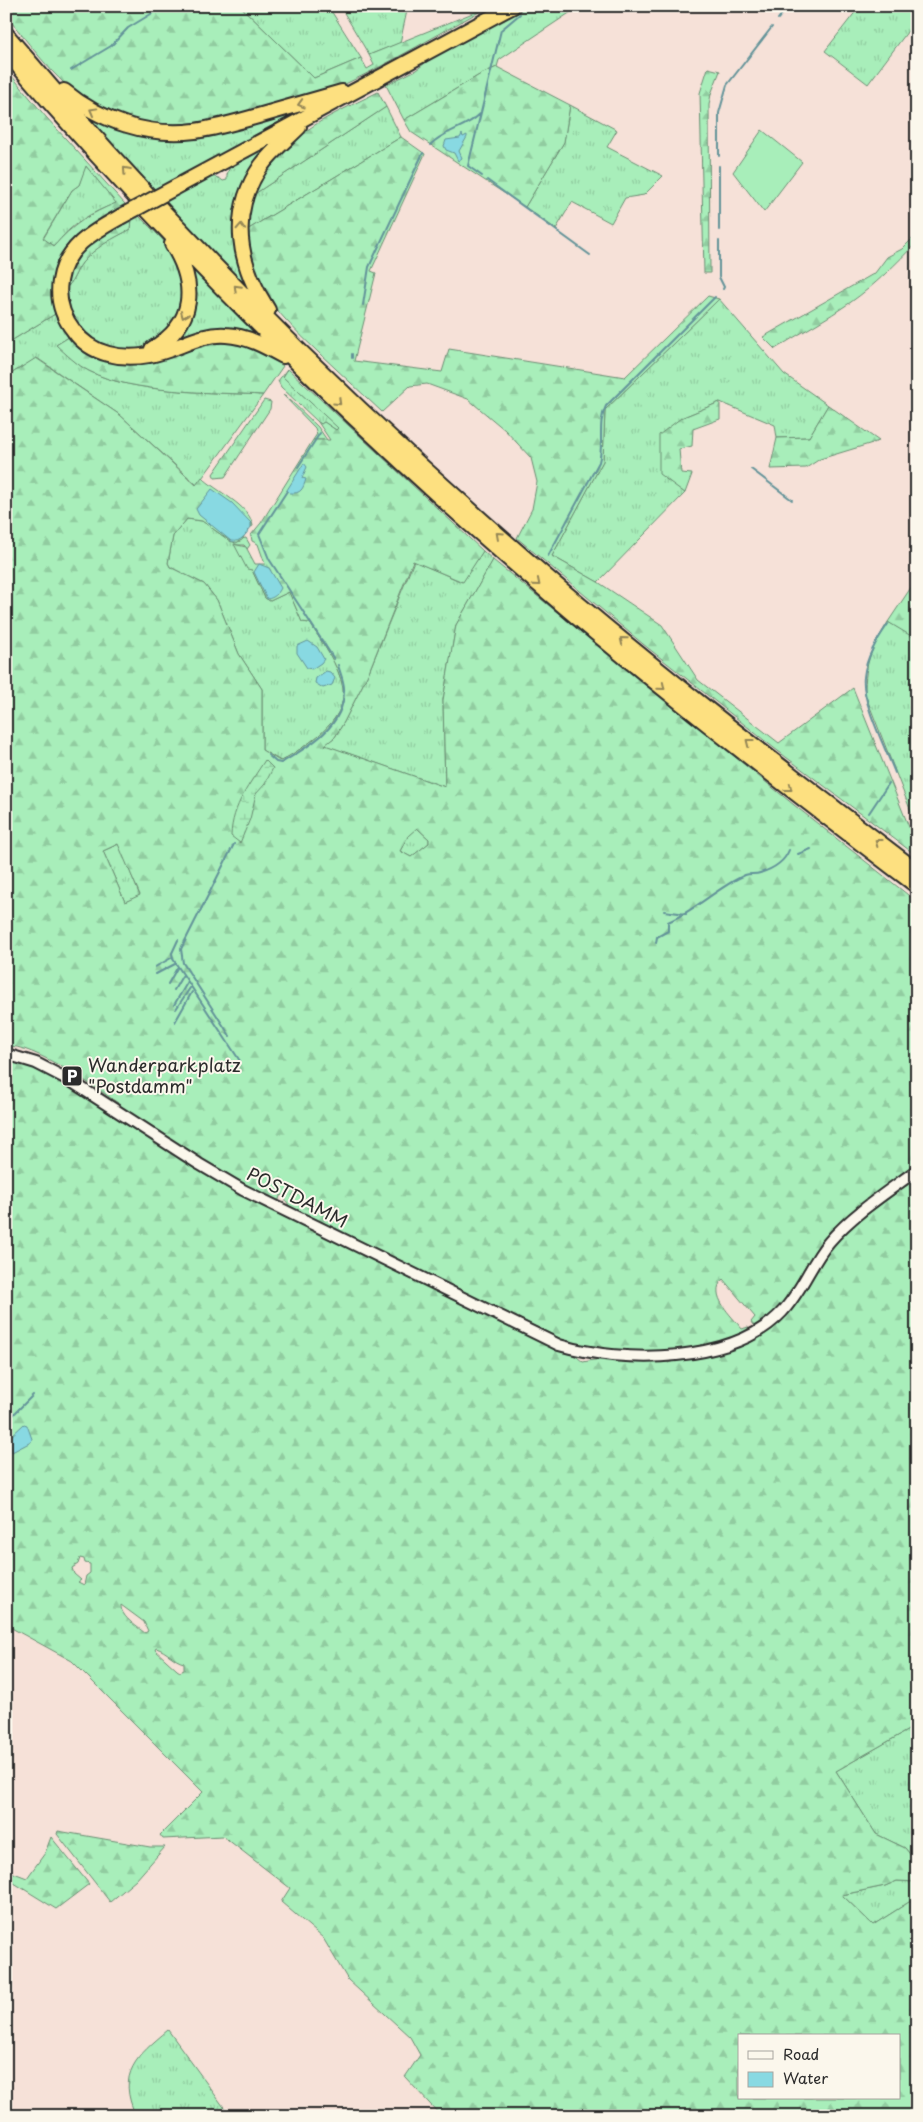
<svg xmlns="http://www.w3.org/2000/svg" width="923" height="2122" font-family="'Playpen Sans',sans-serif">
  <defs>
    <pattern id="grass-tufts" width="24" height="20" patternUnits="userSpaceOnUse" patternTransform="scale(1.25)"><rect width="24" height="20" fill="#a8eeba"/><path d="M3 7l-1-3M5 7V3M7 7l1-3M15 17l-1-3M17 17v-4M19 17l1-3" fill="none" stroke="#91cca0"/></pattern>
    <pattern id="forest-firs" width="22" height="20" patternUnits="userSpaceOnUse" patternTransform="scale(1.25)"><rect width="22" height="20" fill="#a8eeba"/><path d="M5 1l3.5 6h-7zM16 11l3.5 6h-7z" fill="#91cca0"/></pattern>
    <pattern id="wetland-marsh" width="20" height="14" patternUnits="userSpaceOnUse" patternTransform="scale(1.25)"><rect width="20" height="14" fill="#a8eeba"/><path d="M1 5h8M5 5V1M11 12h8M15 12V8" fill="none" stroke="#91cca0"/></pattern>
  </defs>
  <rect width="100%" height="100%" fill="#f6e1d8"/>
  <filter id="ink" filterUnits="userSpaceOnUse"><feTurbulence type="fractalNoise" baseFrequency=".02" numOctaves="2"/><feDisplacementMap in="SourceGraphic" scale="10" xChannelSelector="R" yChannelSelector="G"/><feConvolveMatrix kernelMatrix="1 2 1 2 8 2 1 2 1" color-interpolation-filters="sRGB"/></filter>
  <g filter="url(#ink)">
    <path fill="url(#grass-tufts)" stroke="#6a8c72" d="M 240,6 L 328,6 L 361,58 L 314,78 Z
      M 340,6 L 408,6 L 400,43 L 369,55 Z
      M 525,6 L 580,6 L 499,60 L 497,67 L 481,74 L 404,120 L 386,85 L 416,70 L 433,57 Z
      M 860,6 L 917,6 L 917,19 L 868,84 L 825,51 Z
      M 332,97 L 172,183 L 170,182 L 154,191 L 76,105 L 162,134 Z
      M 570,105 L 617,130 L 607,147 L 663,176 L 644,195 L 625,198 L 611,223 L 572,202 L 556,229 L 525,207 L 564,142 Z
      M 386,107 L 401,137 L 247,230 L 247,219 L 253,195 Z
      M 293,128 L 243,197 L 249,290 L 165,202 C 176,192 210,167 223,181 L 227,180 L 227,175 L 230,166 Z
      M 85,165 L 117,203 C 92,212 70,224 55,246 L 43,239 L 72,190 L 79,185 Z
      M 138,215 C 152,230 172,245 179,265 C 182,272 186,283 186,291 C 186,296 182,303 180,308 C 178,314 176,321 172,326 C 135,372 71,345 65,289 C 74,282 75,272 82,263 C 95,247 113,238 131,229 L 132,218 Z
      M 188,264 L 259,336 L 256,339 L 175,343 L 172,339 L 180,331 Z
      M 719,299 L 784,374 L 828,405 L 809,437 L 777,438 L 775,425 L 720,402 L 681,418 L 659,473 L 685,493 L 598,582 L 552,556 L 603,461 L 605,410 Z
      M 55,314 L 69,337 L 56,345 C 67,354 77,365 89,371 C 133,394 213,392 263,395 L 197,485 L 120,415 L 37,358 L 6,377 L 6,344 Z
      M 287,369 L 283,377 L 339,428 L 336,430 L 324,422 L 321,424 L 318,422 L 281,387 L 278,381 Z
      M 283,395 L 285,395 L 318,427 L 327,440 L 313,440 L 317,434 L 315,428 Z
      M 187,519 L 202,521 L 230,541 L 246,538 L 250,545 L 247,549 L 244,545 L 235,545 L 252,570 L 265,598 L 270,601 L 289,592 L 302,622 L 310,623 C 322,643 339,665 343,688 C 348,722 304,747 281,761 L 262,750 L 262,689 L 239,654 L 217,600 L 204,584 L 170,567 L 168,563 L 173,536 Z
      M 483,551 L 493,560 L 456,625 L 443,700 L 445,787 L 324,745 L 335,737 L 344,722 L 368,674 L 414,561 L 462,582 Z
      M 888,622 L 917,638 L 917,827 L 865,694 C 865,661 871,650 888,622 Z
      M 416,827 L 429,839 L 429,843 L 411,857 L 400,851 L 408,836 Z
      M 119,844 L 140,896 L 125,902 L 103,851 Z
      M 917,1725 L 917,1863 L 905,1848 L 876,1834 L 836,1771 Z
      M 897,1881 L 917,1882 L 917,1897 L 873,1925 L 842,1895 L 885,1886 Z
      M 168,2030 L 226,2110 L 215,2116 L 136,2116 C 116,2073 137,2056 168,2030 Z"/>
    <path fill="url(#forest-firs)" stroke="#6a8c72" fill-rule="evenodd" d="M 6,6 L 240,6 L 314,78 L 361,58 L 367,69 L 374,65 L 369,55 L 490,6 C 441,32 393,62 343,85 C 324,94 301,97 281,103 C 214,122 152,140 87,101 C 55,81 31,45 6,16 Z
      M 497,67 L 570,105 L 564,142 L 525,207 L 411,132 L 404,120 L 481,74 Z
      M 708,68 L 720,71 L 711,94 L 709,105 L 710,273 L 704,273 L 700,93 Z
      M 6,69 L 46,117 L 125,204 C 77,231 41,251 55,314 L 6,344 ZM 86,166 L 116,203 C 91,213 72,225 54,246 L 43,238 L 72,190 L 79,185 Z
      M 378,92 L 386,107 L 253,195 C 281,135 322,120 378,92 Z
      M 401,137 L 425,154 L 371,271 L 376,273 L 354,361 L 442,372 L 449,349 L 625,377 L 708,296 L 719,299 L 605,410 L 603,461 L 552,556 L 598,582 L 662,625 L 698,680 L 779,743 L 853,688 L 917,847 L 917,856 L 774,748 L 643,644 L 517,538 L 532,509 L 537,482 L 531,458 L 505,430 L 468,399 L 427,384 L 410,386 L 382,412 C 361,393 341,373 320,354 C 283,318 246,286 247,230 Z
      M 132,218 L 131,229 C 114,238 95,247 82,263 C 75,272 74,282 65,289 C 69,248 98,234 132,218 Z
      M 917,234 L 917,242 C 896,264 875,285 851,302 C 827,319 800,333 775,349 L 763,337 L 875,273 L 887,257 L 902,249 Z
      M 69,337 C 96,364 127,370 164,359 C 184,353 202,344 223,343 C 245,342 266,352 283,366 L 263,395 C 213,392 133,394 89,371 C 77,365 66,354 56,345 Z
      M 36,358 L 120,415 L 196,485 L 202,477 C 215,491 250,505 253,526 L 251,527 L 251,523 L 242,540 L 236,543 L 230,541 L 202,521 L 187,519 L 173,536 L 168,563 L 170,567 L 204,584 L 217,600 L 239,654 L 262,689 L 262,750 L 278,760 L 281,761 C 304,747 348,722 343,688 C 339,665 322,643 310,623 L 302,622 L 289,592 L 270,601 L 265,598 L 252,570 L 247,569 L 234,544 L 246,547 L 255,564 L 265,564 L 258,544 L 252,541 L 251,535 L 261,523 L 313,440 L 330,440 L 318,422 L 321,424 L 324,422 L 336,430 L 338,428 L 283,377 L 288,369 L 483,551 L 463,582 L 413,561 L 368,674 L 344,722 L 335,737 L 325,745 L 445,787 L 443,700 L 456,625 L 493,560 L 794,805 L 917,902 L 917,1164 L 830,1231 L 818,1245 L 787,1299 L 758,1327 L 753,1325 L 751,1322 L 755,1317 L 723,1279 C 707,1295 732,1316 742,1329 L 748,1327 L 748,1332 C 739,1335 729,1340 719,1343 C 675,1356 620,1353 574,1345 L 291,1209 L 283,1195 L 280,1196 L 278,1203 L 200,1160 L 173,1140 L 115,1105 L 118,1103 C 95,1087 33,1044 6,1046 L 6,377 ZM 417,828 L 429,839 L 429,843 L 411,857 L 400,851 L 408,836 ZM 118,844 L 140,895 L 125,902 L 103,851 Z
      M 264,400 L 271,402 L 270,409 L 225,477 L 215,478 L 213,474 Z
      M 720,402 L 720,419 L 693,429 L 692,446 L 679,449 L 681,473 L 692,474 L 685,493 L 659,474 L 659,435 L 681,418 Z
      M 828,405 L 879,441 L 820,459 L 806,468 L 770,469 L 777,438 L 809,437 Z
      M 917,583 L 915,600 L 910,611 L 917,618 L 916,639 L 888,622 L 912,586 Z
      M 6,1058 C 64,1077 110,1114 163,1142 C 300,1215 435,1292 577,1357 L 583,1362 C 609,1356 640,1360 666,1361 L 669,1363 L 678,1360 L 694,1359 L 742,1346 L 765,1333 L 790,1309 L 806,1290 L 821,1261 L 845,1231 L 917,1178 L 917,1725 L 836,1771 L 876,1834 L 905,1848 L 917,1863 L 917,1882 L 897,1881 L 885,1886 L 842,1895 L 873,1925 L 917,1897 L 917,2116 L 441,2116 L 405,2077 L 420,2055 L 410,2037 L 348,1980 L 323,1938 L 281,1902 L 290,1888 L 223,1836 L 163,1839 L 160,1835 L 203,1792 L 72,1661 L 6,1625 ZM 80,1558 L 84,1559 L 85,1563 L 90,1564 L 90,1573 L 86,1576 L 84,1585 L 78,1582 L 81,1580 L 74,1574 L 72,1568 L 78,1564 ZM 121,1605 L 144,1622 L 148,1631 L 145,1633 C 136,1626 120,1616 121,1605 ZM 156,1648 C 167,1651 174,1661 184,1663 L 184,1670 L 180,1672 L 177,1670 L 155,1650 ZM 739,2036 L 899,2036 L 899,2098 L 739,2098 Z
      M 58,1831 L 150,1847 L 165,1847 L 136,1880 L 110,1902 L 57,1834 Z
      M 51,1837 L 89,1884 L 56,1909 L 6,1878 L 6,1870 L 27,1878 L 45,1853 Z"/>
    <path fill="url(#wetland-marsh)" stroke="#6a8c72" d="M 265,760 L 273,768 L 265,784 L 256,794 L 250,819 L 240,843 L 231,836 C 232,805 250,784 265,760 Z"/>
    <path fill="#a8eeba" stroke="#6a8c72" d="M 762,130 L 802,162 L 764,212 L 733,172 Z"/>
    <path fill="#88d9e2" stroke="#639399" d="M 462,134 L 463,137 L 467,135 L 467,137 L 459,151 L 462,158 L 458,161 L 454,153 L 446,150 L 444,146 L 446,140 L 460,138 Z
      M 304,463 L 307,467 L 302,478 L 306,479 C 303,489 301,494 290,493 L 287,490 Z
      M 212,489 L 232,503 L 251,523 L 251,527 C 246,534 241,543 231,541 L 199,515 L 196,509 Z
      M 259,564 L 269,568 L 281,588 C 278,594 274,598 267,599 L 254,572 Z
      M 308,641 L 317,647 L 324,659 L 321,663 L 312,669 L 307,668 L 297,653 L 297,646 Z
      M 326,671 L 330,672 L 335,678 L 332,685 L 323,688 L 315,683 L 316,678 Z
      M 24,1424 L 27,1425 L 32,1439 L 31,1442 L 12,1452 L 10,1437 Z"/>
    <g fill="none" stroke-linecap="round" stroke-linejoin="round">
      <path stroke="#639399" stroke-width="2" d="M 778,19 L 788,6
        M 71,70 L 111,46 L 128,28 L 151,14 L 158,6
        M 6,97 L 13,95
        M 430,145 C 444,130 465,129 480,114
        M 719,156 L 719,113 L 727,85 L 772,27
        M 719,166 L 719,230
        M 482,176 L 468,166 L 501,30 L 520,14
        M 487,180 L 590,255
        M 719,241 L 719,277 L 724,287 L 723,289
        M 363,305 L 369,267 L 423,153
        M 352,358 L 352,354
        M 298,467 L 320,433
        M 751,469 L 792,500
        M 287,491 L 259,534 L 269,559 L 334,659
        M 548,556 L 599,462 C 604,444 597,423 606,406 L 715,297
        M 888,624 C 877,640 866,657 864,677 C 861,701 886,749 895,773
        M 268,755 L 276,762 L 281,763 C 308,747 344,727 344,691 C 345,683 340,673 338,665
        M 869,813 L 889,783
        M 798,854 L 811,849
        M 664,911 L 686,914
        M 178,940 L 172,953 L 173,959 L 240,1061
        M 656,943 L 657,937 L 668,931 L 668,922 C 696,910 718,887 745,875 C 750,873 755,875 760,873 C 773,869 784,863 789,850
        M 155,967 L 173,957
        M 156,974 L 175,964
        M 168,984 L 177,968
        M 174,990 L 182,976
        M 174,1005 L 187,983
        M 176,1009 L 190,988
        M 175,1022 L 192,992
        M 230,1036 L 183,963 L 181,949 L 234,844
        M 6,1422 L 33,1395"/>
      <g stroke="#2b2b2b" stroke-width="14">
        <path id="secondary" d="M 6,1054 L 36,1063 L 69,1080 L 199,1164 L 243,1190 L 559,1345 C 624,1364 733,1364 782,1312 C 802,1291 811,1263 829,1242 C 853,1214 887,1192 917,1170"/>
      </g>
      <g stroke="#2b2b2b" stroke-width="18">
        <path id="highway" d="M 6,34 C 160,217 329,387 509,544 C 640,659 778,765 917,871
          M 6,52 C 158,231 324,396 500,551 C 633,669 775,778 917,886
          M 64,91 C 100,121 148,137 195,131 C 216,128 237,122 258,116 C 286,108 314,100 342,92
          M 176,187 L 513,6
          M 120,217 C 93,232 65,247 60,281 C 57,300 62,316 74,331 C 91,355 122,360 149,355 C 176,351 198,333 226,335 C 247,336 265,346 283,356
          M 268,310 C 239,265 228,214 261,166 C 272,151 286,140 299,127
          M 152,349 C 196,324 197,284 172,244"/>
      </g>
      <use href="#secondary" stroke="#fbf7ec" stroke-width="10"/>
      <use href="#highway" stroke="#fde080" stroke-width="14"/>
      <g stroke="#2b2b2b" stroke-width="18" stroke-linecap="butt">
        <path id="highway-bridge" d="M 120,217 L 176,187"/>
      </g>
      <use href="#highway-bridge" stroke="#fde080" stroke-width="14"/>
    </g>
    <defs><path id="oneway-chevron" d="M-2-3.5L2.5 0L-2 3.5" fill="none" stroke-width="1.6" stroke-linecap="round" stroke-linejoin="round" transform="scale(1.25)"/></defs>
    <g stroke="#948656">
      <use href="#oneway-chevron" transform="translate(301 104) rotate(164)"/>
      <use href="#oneway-chevron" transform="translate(93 111) rotate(-151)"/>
      <use href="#oneway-chevron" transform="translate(126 170) rotate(-132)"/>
      <use href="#oneway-chevron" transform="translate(241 227) rotate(-87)"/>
      <use href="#oneway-chevron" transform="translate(237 288) rotate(-135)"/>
      <use href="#oneway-chevron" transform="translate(184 315) rotate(113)"/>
      <use href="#oneway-chevron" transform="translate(338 402) rotate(44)"/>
      <use href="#oneway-chevron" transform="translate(499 535) rotate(-138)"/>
      <use href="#oneway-chevron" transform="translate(537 583) rotate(40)"/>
      <use href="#oneway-chevron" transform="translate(623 640) rotate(-140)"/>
      <use href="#oneway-chevron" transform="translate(662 687) rotate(39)"/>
      <use href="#oneway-chevron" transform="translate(749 742) rotate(-142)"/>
      <use href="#oneway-chevron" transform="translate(789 788) rotate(38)"/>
      <use href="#oneway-chevron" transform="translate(878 842) rotate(-143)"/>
    </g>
  </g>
  <defs>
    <g id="parking-square" transform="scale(1.125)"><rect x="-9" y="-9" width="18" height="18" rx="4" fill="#2b2b2b" stroke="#fbf7ec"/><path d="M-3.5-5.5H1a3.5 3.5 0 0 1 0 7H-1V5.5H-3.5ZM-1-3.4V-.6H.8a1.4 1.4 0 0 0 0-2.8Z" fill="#fff"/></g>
  </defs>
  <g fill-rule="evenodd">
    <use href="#parking-square" x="72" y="1076"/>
  </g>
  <g text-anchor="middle" stroke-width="4" stroke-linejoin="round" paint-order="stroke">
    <g font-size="18" fill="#2b2b2b" stroke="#fbf7ec" text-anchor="start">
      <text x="88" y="1072">Wanderparkplatz<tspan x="88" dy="21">"Postdamm"</tspan></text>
    </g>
    <g font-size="18" fill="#2b2b2b" stroke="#fbf7ec">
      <text transform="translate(297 1198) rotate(27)" y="6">POSTDAMM</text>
    </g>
  </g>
  <rect width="923" height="2122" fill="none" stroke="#fbf7ec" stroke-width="25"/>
  <rect x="12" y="12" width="898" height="2097" fill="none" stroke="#2b2b2b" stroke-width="2" filter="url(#ink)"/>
  <rect x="738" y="2034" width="162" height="65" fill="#fbf7ec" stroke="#a8a59f"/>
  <rect x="748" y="2051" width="25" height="8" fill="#fbf7ec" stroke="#a8a59f"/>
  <text x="783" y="2060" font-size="15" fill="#2b2b2b">Road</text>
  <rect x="748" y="2072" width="25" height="15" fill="#88d9e2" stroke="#a8a59f"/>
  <text x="783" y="2084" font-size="15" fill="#2b2b2b">Water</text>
</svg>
